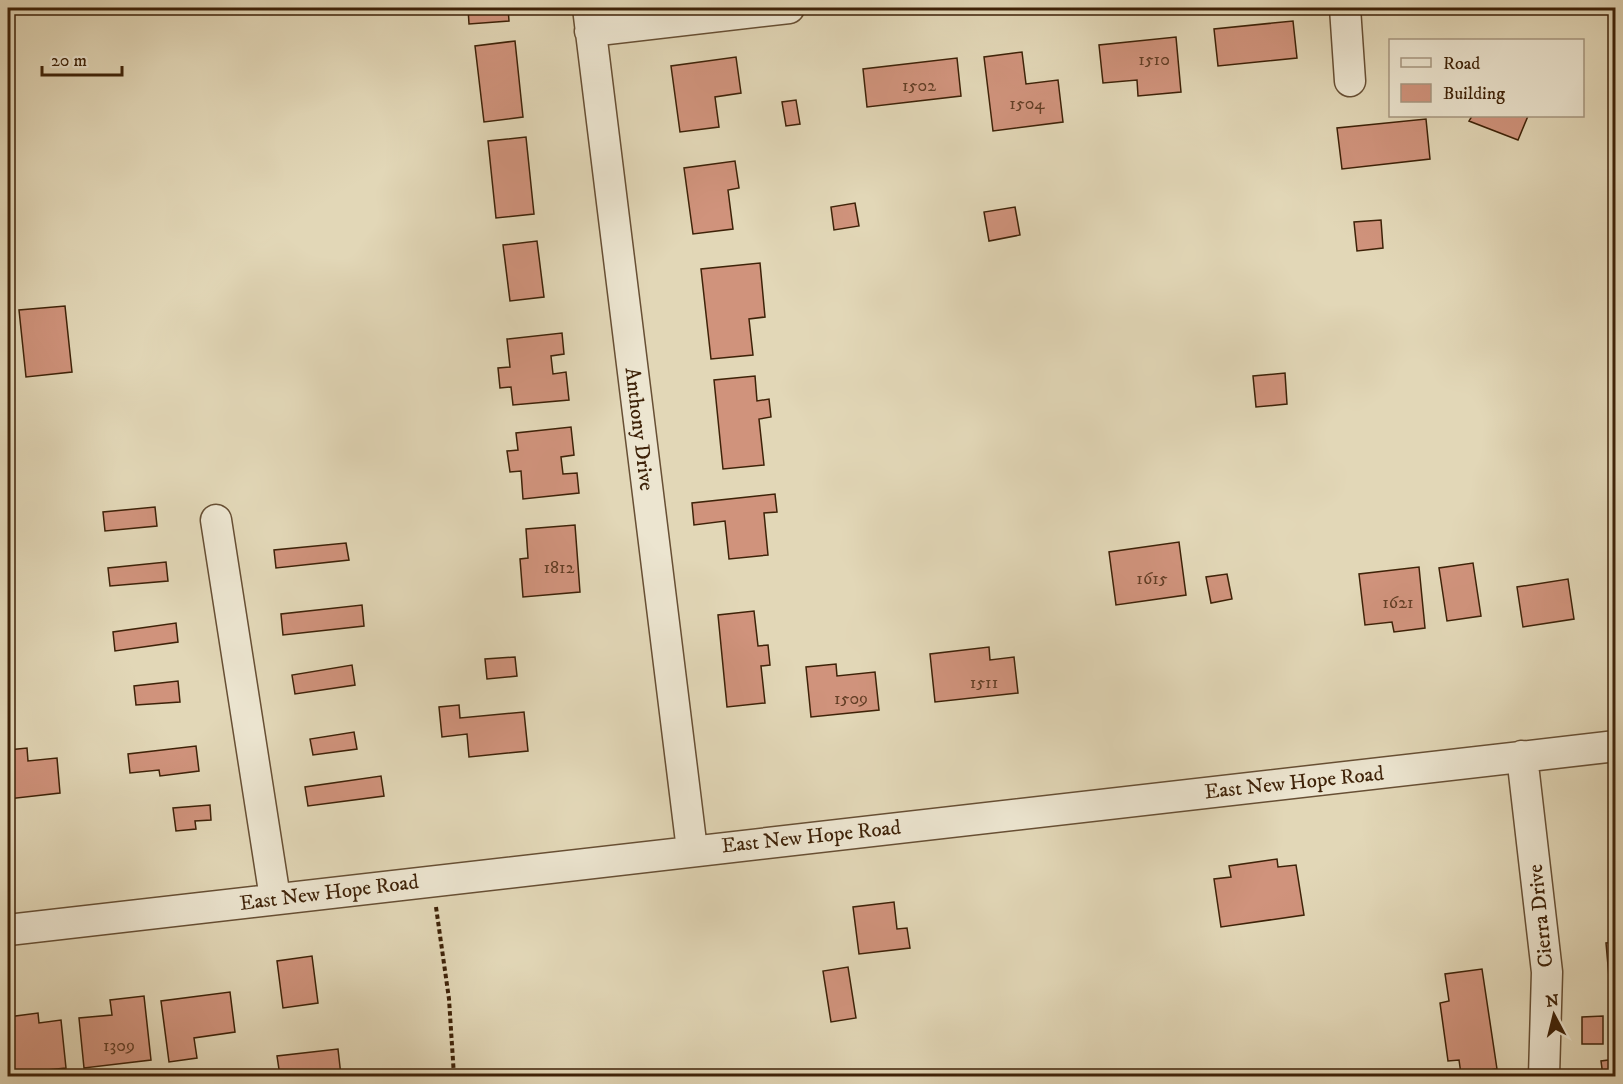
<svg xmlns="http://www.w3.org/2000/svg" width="1623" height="1084" font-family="'IM FELL DW Pica',serif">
  <rect width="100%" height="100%" fill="#e2d7b7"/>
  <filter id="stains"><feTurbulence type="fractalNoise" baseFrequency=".00333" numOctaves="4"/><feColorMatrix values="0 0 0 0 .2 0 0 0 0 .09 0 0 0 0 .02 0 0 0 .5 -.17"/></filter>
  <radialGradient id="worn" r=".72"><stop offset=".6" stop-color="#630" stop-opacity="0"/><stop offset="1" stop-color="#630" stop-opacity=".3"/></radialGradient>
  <path fill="#d0937c" stroke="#3e2208" stroke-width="1.5" d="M 468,8 L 508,8 L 509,21 L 469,24 Z
    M 1293,21 L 1297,58 L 1218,66 L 1214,29 Z
    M 1176,37 L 1181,92 L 1138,96 L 1137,80 L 1103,83 L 1099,45 Z
    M 515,41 L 523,117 L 484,122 L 475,46 Z
    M 1022,52 L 1026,84 L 1058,80 L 1063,122 L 993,131 L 984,57 Z
    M 736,57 L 741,93 L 715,97 L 719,127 L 680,132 L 671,66 Z
    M 957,58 L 961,96 L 867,107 L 863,69 Z
    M 796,100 L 800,124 L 786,126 L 782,102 Z
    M 1472,116 L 1528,116 L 1518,140 L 1469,121 Z
    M 1426,119 L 1430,159 L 1342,169 L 1337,128 Z
    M 526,137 L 534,214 L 496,218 L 488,141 Z
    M 735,161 L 739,188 L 728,190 L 733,229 L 693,234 L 684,168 Z
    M 855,203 L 859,226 L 834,230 L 831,207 Z
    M 1015,207 L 1020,235 L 989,241 L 984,212 Z
    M 1381,220 L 1383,248 L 1357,251 L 1354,222 Z
    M 537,241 L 544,297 L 510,301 L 503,245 Z
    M 760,263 L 765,317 L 749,319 L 753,355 L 711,359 L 701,269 Z
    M 65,306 L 72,372 L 26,377 L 19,310 Z
    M 562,333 L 564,354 L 551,356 L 553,374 L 566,372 L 569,400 L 513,405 L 511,387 L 500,388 L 498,368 L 510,367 L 507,339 Z
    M 1285,373 L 1287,404 L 1256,407 L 1253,376 Z
    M 755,376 L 757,401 L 769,399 L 771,417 L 759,419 L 764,465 L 723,469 L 714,380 Z
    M 571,427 L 574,455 L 561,457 L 563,474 L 577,473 L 579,493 L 523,499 L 521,471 L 510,472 L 507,451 L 518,450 L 516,433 Z
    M 775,494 L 777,512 L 764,513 L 768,555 L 729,559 L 725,521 L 694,525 L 692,503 Z
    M 155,507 L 157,526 L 105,531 L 103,512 Z
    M 575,525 L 580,592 L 523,597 L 520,559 L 528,558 L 526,529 Z
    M 1179,542 L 1186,595 L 1116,605 L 1109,552 Z
    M 346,543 L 349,560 L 276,568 L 274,550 Z
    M 166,562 L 168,581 L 110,586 L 108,568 Z
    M 1473,563 L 1481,616 L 1447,621 L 1439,568 Z
    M 1419,567 L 1425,628 L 1394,632 L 1392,622 L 1365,625 L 1359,574 Z
    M 1227,574 L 1232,599 L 1211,603 L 1206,577 Z
    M 1568,579 L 1574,619 L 1523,627 L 1517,587 Z
    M 362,605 L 364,626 L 283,635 L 281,614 Z
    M 754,611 L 758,646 L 768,645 L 770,665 L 761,666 L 765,703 L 727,707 L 718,615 Z
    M 176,623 L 178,642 L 115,651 L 113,632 Z
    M 989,647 L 990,660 L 1014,657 L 1018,693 L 935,702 L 930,654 Z
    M 515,657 L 517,676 L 487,679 L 485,659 Z
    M 836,664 L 837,676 L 875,672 L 879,710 L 811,717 L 806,667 Z
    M 352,665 L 355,685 L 295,694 L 292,675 Z
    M 178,681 L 180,702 L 136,705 L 134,686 Z
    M 459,705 L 460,718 L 524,712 L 528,751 L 469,757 L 467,734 L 442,737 L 439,707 Z
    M 354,732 L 357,749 L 313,755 L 310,739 Z
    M 196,746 L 199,771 L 160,776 L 159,770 L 130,773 L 128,754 Z
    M 27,748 L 28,761 L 57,758 L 60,793 L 8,799 L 8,750 Z
    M 381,776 L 384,796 L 308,806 L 305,787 Z
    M 210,805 L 211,820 L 195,821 L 196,829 L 176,831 L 173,808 Z
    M 1277,859 L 1278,867 L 1296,865 L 1304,915 L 1221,927 L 1214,879 L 1231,877 L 1229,866 Z
    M 894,902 L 897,929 L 907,928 L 910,948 L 859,954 L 853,907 Z
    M 1616,942 L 1616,976 L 1609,977 L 1606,943 Z
    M 312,956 L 318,1003 L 283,1008 L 277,961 Z
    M 848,967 L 856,1018 L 831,1022 L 823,971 Z
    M 1482,969 L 1497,1069 L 1461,1074 L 1459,1060 L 1448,1061 L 1440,1003 L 1449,1001 L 1445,974 Z
    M 230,992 L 235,1032 L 194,1038 L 197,1058 L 169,1062 L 161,1001 Z
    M 144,996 L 151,1060 L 84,1068 L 79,1018 L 112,1015 L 110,1000 Z
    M 38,1013 L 39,1023 L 61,1020 L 66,1068 L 8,1074 L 8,1017 Z
    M 1603,1016 L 1603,1044 L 1582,1044 L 1582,1017 Z
    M 338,1049 L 341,1076 L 280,1076 L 277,1056 Z
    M 1616,1059 L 1616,1076 L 1603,1076 L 1601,1061 Z"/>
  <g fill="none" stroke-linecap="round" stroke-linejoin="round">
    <g stroke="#674f34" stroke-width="33">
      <path id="minor" d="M 588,8 L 692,850
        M 1345,8 L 1350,81
        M 590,31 L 789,8
        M 216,520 L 275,898
        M 1522,756 L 1547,972 L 1544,1076
        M 8,930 L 1616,746"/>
    </g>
    <path stroke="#3e2208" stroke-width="4" stroke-dasharray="4.5 3" stroke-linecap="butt" d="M 436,907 L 449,999 L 454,1076"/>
    <use href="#minor" stroke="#ece5d0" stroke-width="30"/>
  </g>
  <g text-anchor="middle" stroke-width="4.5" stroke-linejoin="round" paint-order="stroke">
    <g font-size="18" fill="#623e25">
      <text x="1154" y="65">1510</text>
      <text x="919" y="91">1502</text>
      <text x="1027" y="109">1504</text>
      <text x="559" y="573">1812</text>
      <text x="1152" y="584">1615</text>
      <text x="1398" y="608">1621</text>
      <text x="984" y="688">1511</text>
      <text x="851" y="704">1509</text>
      <text x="119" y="1051">1309</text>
    </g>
    <g font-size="21" fill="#3e2208" stroke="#ece5d0">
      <text transform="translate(640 429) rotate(83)" y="7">Anthony Drive</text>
      <text transform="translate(1294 782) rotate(-6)" y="7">East New Hope Road</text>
      <text transform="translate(811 836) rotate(-6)" y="7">East New Hope Road</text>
      <text transform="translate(329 892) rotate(-7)" y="7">East New Hope Road</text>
      <text transform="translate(1540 916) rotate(-96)" y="7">Cierra Drive</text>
    </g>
  </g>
  <rect width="1623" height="1084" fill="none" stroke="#e2d7b7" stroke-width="30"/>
  <rect x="9" y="9" width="1605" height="1066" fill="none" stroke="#3e2208" stroke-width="3"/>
  <rect x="15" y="15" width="1593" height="1054" fill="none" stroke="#3e2208" stroke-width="1.5"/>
  <rect x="1389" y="39" width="195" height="78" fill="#ece5d0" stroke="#a69780" stroke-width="1.5"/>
  <rect x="1401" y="58" width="30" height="9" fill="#ece5d0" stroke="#a69780" stroke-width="1.5"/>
  <text x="1443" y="69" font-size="18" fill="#3e2208">Road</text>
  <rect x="1401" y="84" width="30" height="18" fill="#d0937c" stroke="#a69780" stroke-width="1.5"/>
  <text x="1443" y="99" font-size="18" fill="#3e2208">Building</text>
  <g transform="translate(1554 1015) rotate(353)" stroke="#ece5d0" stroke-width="4.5" paint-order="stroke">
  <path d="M0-4.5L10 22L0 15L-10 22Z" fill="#3e2208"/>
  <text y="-9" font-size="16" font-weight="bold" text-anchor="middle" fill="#3e2208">N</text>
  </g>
  <path d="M42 66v9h80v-9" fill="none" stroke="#3e2208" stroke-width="3"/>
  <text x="51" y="66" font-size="18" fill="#3e2208" stroke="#ece5d0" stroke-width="4.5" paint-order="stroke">20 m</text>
  <rect width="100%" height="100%" filter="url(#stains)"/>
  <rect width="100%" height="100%" fill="url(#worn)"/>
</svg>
